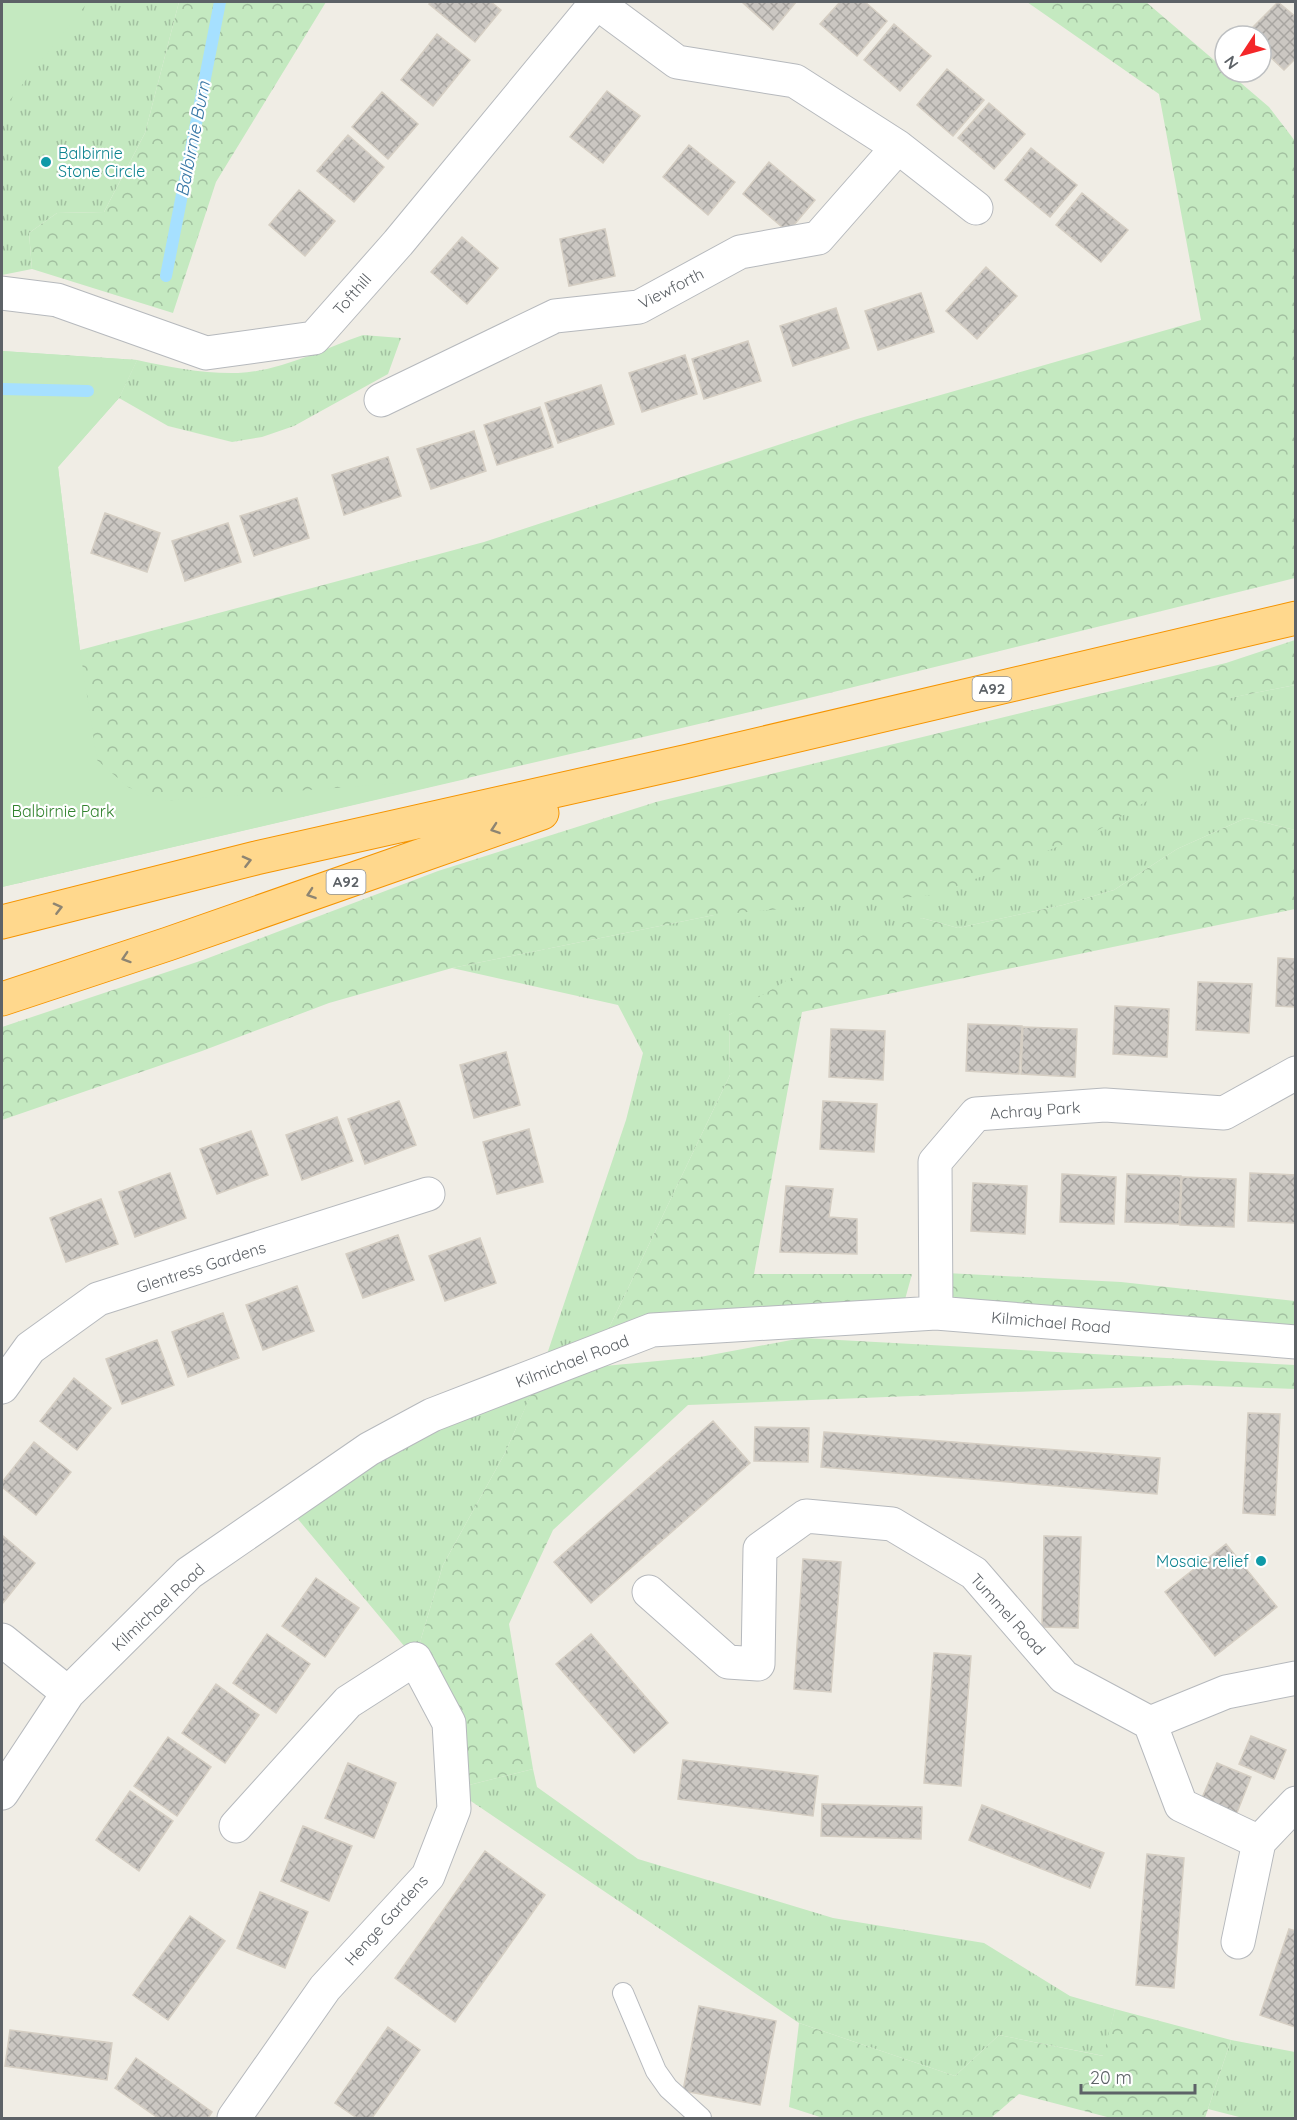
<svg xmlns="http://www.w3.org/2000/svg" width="1297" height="2120" font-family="Quicksand,sans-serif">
  <defs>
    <pattern id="grass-tufts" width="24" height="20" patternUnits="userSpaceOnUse" patternTransform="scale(1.5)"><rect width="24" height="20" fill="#c4e9c0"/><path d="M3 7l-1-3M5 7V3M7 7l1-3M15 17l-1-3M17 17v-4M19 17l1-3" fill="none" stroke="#a2c0a0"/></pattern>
    <pattern id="forest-crowns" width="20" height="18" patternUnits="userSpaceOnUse" patternTransform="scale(1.5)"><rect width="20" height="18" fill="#c4e9c0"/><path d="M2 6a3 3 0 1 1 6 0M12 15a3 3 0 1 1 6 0" fill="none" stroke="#a2c0a0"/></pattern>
    <pattern id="building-cross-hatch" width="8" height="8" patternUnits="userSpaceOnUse" patternTransform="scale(1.5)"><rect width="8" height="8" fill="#cbc7c2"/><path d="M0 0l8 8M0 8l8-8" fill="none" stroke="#a8a5a1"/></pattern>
  </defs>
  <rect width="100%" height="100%" fill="#f0ede5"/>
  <path fill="url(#grass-tufts)" d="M 31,2 L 179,2 L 145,133 L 104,212 L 57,213 L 29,233 L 32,269 L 2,275 L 2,51 Z
    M 363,335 L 401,338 L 388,374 L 294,426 L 262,437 L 232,442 L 168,426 L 119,398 L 137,360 C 169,367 204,374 238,373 C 281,371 323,349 363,335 Z
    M 1295,685 L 1295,830 L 1246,818 L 1177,849 L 1114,890 L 1063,905 L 958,928 L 922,918 L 729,1015 L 730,1075 L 598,1351 L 541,1373 L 505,1453 L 443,1565 L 415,1659 L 287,1506 L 541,1372 L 626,1120 L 643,1053 L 618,1005 L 452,968 L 714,915 L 1229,698 Z
    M 533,1769 L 537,1787 L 638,1859 L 833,1918 L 984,1943 L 1070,1996 L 1115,2009 L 1104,2056 L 999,2035 L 955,2076 L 799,2023 L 453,1789 Z
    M 1231,2040 L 1295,2052 L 1295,2118 L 1243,2118 L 1208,2109 Z"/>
  <path fill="url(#forest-crowns)" d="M 179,2 L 326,2 L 216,182 L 173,313 L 32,269 L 29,233 L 57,213 L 104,212 L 145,133 Z
    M 1027,2 L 1146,2 L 1269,107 L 1295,141 L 1295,578 L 801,700 L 2,887 L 2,351 L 137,360 L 119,398 L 58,467 L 80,650 L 484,542 L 857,419 L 1201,320 L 1159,94 Z
    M 1295,640 L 1295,685 L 1230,698 L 1229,737 L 1167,789 L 1095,832 L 934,895 L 714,915 L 452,968 L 329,1003 L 202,1051 L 2,1120 L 2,1027 L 203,960 L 438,871 L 656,802 L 1226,663 Z
    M 1246,818 L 1295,830 L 1295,909 L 802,1012 L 754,1274 L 912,1274 L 901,1314 L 598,1351 L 730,1075 L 729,1015 L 863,935 L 922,918 L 958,928 L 1063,905 L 1114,890 L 1177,849 Z
    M 946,1273 L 1121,1282 L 1295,1301 L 1295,1342 L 950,1314 Z
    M 802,1338 L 1295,1365 L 1295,1389 L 1188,1385 L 688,1405 L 553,1530 L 509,1624 L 533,1769 L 453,1789 L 415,1659 L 443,1565 L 505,1453 L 541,1372 L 700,1357 Z
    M 1115,2009 L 1231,2040 L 1205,2118 L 1111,2118 L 1019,2094 L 991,2118 L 823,2118 L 789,2107 L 799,2023 L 955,2076 L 999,2035 L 1103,2056 Z"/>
  <path fill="#c4e9c0" d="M 2,2 L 88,2 L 2,110 Z
    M 2,351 L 137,360 L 119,398 L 58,467 L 80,650 L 97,760 L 128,787 L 160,801 L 470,778 L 2,887 Z"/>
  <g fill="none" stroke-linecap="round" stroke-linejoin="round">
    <path stroke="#a6e0ff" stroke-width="12" d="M 166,276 L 220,2
      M 2,389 L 88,391"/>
  </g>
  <path fill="url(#building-cross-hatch)" stroke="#d5cec3" stroke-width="1.5" d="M 432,2 L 491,2 L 501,10 L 475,42 L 429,4 Z
    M 742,2 L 796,2 L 773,30 Z
    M 840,2 L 865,2 L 887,21 L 857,56 L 820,24 Z
    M 1278,2 L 1296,17 L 1296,58 L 1284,70 L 1261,48 L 1261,36 L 1247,33 Z
    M 894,24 L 931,56 L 900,91 L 864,60 Z
    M 437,34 L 470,60 L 433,106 L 401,80 Z
    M 947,69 L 984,100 L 953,136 L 917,105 Z
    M 607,91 L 640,116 L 603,163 L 570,137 Z
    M 382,92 L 418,124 L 388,159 L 352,127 Z
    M 989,103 L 1025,134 L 994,169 L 958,138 Z
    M 348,135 L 384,167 L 354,202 L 317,171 Z
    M 689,145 L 735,182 L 708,215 L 663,177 Z
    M 1031,148 L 1077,185 L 1050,217 L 1005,180 Z
    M 769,162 L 815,200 L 788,232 L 743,194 Z
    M 299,190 L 335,221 L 305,256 L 269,225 Z
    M 1082,193 L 1128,230 L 1101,262 L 1056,225 Z
    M 605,229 L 615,276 L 569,286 L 560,239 Z
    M 462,237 L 498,268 L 467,304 L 431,272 Z
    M 986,267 L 1017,296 L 977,339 L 946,311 Z
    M 921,293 L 934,332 L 878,350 L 865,311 Z
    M 836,308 L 849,348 L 793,366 L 780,326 Z
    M 748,341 L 761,381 L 704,399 L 692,359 Z
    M 685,355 L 697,394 L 642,412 L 629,373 Z
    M 601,385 L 614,424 L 558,443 L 545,403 Z
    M 540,407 L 553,447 L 497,465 L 484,425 Z
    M 474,431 L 486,471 L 431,489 L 417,449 Z
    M 388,457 L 401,496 L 344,515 L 332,475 Z
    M 297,498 L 309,538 L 254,556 L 240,516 Z
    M 105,513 L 160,533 L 147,572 L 91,553 Z
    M 228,523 L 241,562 L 185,581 L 172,541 Z
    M 1278,958 L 1296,959 L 1296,1007 L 1276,1006 Z
    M 1198,982 L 1252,984 L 1249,1033 L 1196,1030 Z
    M 1115,1006 L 1169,1009 L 1167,1057 L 1113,1054 Z
    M 968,1024 L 1022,1026 L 1019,1074 L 966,1071 Z
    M 1023,1027 L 1077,1029 L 1075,1077 L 1021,1074 Z
    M 831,1029 L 885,1031 L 883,1080 L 829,1077 Z
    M 506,1052 L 520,1105 L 474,1118 L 460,1065 Z
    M 399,1101 L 416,1145 L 365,1164 L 348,1119 Z
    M 823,1101 L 877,1104 L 874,1152 L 820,1149 Z
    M 337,1117 L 353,1161 L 302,1180 L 286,1135 Z
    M 529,1129 L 543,1182 L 497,1194 L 483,1142 Z
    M 251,1131 L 268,1175 L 217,1194 L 200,1149 Z
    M 170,1173 L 186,1218 L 135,1237 L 119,1192 Z
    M 1250,1173 L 1296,1175 L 1296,1223 L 1248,1221 Z
    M 1062,1174 L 1116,1177 L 1114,1224 L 1060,1222 Z
    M 1127,1174 L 1181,1176 L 1179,1224 L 1125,1222 Z
    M 1182,1177 L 1236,1179 L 1234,1227 L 1180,1225 Z
    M 973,1183 L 1027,1186 L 1025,1234 L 971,1231 Z
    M 786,1186 L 833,1189 L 829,1217 L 857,1219 L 857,1254 L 780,1252 Z
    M 101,1199 L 118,1244 L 66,1262 L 50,1218 Z
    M 398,1235 L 414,1280 L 363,1298 L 346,1254 Z
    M 480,1238 L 496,1283 L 445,1301 L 429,1256 Z
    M 297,1286 L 314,1331 L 263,1350 L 246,1305 Z
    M 223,1313 L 239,1358 L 188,1377 L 172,1332 Z
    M 157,1340 L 174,1385 L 122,1404 L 106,1359 Z
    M 74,1378 L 111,1408 L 77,1450 L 40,1421 Z
    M 1248,1413 L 1280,1414 L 1275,1515 L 1243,1513 Z
    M 713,1421 L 750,1463 L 591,1603 L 554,1562 Z
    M 755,1427 L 809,1428 L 808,1462 L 754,1461 Z
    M 824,1432 L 1160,1458 L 1157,1494 L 821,1467 Z
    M 34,1442 L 71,1472 L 36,1515 L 2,1487 L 2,1482 Z
    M 2,1535 L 35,1563 L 2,1604 Z
    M 1044,1536 L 1081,1537 L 1078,1628 L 1042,1627 Z
    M 1226,1544 L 1277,1607 L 1215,1656 L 1165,1592 Z
    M 803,1559 L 841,1562 L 831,1692 L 794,1689 Z
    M 316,1578 L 359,1608 L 325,1657 L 282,1626 Z
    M 267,1634 L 310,1664 L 276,1713 L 233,1683 Z
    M 591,1634 L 668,1723 L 634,1753 L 556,1664 Z
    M 934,1653 L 971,1656 L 961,1786 L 924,1783 Z
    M 216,1684 L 259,1715 L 225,1763 L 182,1733 Z
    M 1251,1736 L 1286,1750 L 1274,1779 L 1239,1764 Z
    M 168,1737 L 211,1767 L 177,1816 L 134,1786 Z
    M 683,1760 L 818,1776 L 813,1816 L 678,1799 Z
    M 348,1763 L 396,1783 L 374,1838 L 325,1818 Z
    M 1217,1763 L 1251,1777 L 1236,1815 L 1201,1800 Z
    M 130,1791 L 173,1821 L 139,1871 L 96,1840 Z
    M 822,1804 L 922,1807 L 921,1839 L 821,1836 Z
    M 982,1805 L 1104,1853 L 1090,1888 L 969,1840 Z
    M 303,1826 L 352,1846 L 329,1901 L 281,1881 Z
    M 485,1851 L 545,1895 L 455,2022 L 395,1978 Z
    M 1147,1854 L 1184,1858 L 1174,1988 L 1136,1985 Z
    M 260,1892 L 308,1912 L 285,1968 L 237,1948 Z
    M 190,1916 L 225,1941 L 168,2020 L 133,1995 Z
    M 1289,1929 L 1296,1931 L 1295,2027 L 1260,2015 Z
    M 699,2006 L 776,2021 L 760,2105 L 683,2091 Z
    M 388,2027 L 420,2050 L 372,2118 L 357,2118 L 335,2103 Z
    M 10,2030 L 112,2043 L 107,2080 L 5,2066 Z
    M 136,2058 L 212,2112 L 208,2118 L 158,2118 L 115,2088 Z"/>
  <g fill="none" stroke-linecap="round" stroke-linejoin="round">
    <g stroke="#b6b9bd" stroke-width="22">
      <path id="lane" d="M 623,1993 L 656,2071 L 668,2088 L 701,2118"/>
    </g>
    <g stroke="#b6b9bd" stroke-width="35">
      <path id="street" d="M 597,3 L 677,62 L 795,81 L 898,147 L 976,208
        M 2,293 L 57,300 L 206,353 L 314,338 L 398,243 L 597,2
        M 381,400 L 555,316 L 639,307 L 740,252 L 818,238 L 898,147
        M 936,1313 L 935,1162 L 976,1114 L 1105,1105 L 1224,1113 L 1296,1073
        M 2,1387 L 30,1348 L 98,1299 L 428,1194
        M 649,1592 L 728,1662 L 758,1664 L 760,1549 L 806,1516 L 892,1524 L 974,1573 L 1064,1677 L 1150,1723 L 1226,1692 L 1296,1678
        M 2,1640 L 68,1693
        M 1150,1723 L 1181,1805 L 1259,1842
        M 2,1793 L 68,1693 L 189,1573 L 369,1449 L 432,1415 L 652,1330 L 936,1313 L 1296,1342
        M 1238,1942 L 1259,1842 L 1296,1803
        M 234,2118 L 325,1988 L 428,1876 L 454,1809 L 449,1723 L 415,1659 L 348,1702 L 236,1826"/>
    </g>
    <g stroke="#f59400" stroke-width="35">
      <path id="highway" d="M 2,922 L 256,858 L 688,761 L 1296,618
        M 2,999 L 168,944 L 542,813"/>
    </g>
    <use href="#lane" stroke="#fff" stroke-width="20"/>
    <use href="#street" stroke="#fff" stroke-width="33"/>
    <use href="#highway" stroke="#ffd88d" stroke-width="33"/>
  </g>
  <defs><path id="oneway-chevron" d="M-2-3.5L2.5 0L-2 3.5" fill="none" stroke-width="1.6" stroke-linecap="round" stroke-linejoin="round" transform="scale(1.5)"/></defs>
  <g stroke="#8e8572">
    <use href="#oneway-chevron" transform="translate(495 829) rotate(161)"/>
    <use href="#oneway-chevron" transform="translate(247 861) rotate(-14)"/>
    <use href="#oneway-chevron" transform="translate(311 894) rotate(161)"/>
    <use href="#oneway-chevron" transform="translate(58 908) rotate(-14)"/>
    <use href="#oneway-chevron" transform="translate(126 958) rotate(162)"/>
  </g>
  <g fill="#0f9aa8" stroke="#fff" stroke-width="2">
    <circle cx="46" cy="162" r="6"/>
    <circle cx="1261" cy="1561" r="6"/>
  </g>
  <g text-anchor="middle" stroke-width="4.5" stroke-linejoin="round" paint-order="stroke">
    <g fill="#fff" stroke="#8e9195" stroke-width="1.5">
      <rect x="972.5" y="677" width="39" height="24" rx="4.5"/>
      <rect x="326.5" y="870" width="39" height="24" rx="4.5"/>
    </g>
    <g font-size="15" font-weight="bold" fill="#5d6267">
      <text x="992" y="694">A92</text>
      <text x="346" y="887">A92</text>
    </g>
    <g font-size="16" fill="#0d838f" stroke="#fff" text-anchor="start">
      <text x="58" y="159">Balbirnie<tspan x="58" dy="18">Stone Circle</tspan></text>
      <text x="1249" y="1567" text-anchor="end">Mosaic relief</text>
    </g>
    <g font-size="16" fill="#5d6267" stroke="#fff">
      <text transform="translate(671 288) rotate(-27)" y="6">Viewforth</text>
      <text transform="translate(352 294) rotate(-49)" y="6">Tofthill</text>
      <text transform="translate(1035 1110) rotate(-4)" y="6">Achray Park</text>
      <text transform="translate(201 1267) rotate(-18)" y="6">Glentress Gardens</text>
      <text transform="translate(1051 1322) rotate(5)" y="6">Kilmichael Road</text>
      <text transform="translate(572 1361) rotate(-21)" y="6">Kilmichael Road</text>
      <text transform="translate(158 1607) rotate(-43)" y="6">Kilmichael Road</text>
      <text transform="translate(1008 1614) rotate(48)" y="6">Tummel Road</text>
      <text transform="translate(386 1920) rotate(-48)" y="6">Henge Gardens</text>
    </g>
    <g font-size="16" fill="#32832f" stroke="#fff">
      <text x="63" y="817">Balbirnie Park</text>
    </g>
    <g font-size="18" font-style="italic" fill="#3777a6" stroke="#fff">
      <text transform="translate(193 139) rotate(-79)" y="6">Balbirnie Burn</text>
    </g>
  </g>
  <rect width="1297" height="2120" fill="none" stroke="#5d6267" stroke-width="6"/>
  <g transform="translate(1243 54) rotate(234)"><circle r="28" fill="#ffffff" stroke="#bec0c2" stroke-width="1.5"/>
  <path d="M0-4.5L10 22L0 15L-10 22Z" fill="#f42729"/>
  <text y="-9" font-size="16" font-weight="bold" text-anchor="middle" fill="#5d6267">N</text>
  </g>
  <path d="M1081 2084v9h114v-9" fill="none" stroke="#5d6267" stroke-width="3"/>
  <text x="1090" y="2084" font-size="18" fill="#5d6267" stroke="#ffffff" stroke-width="4.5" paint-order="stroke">20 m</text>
</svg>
